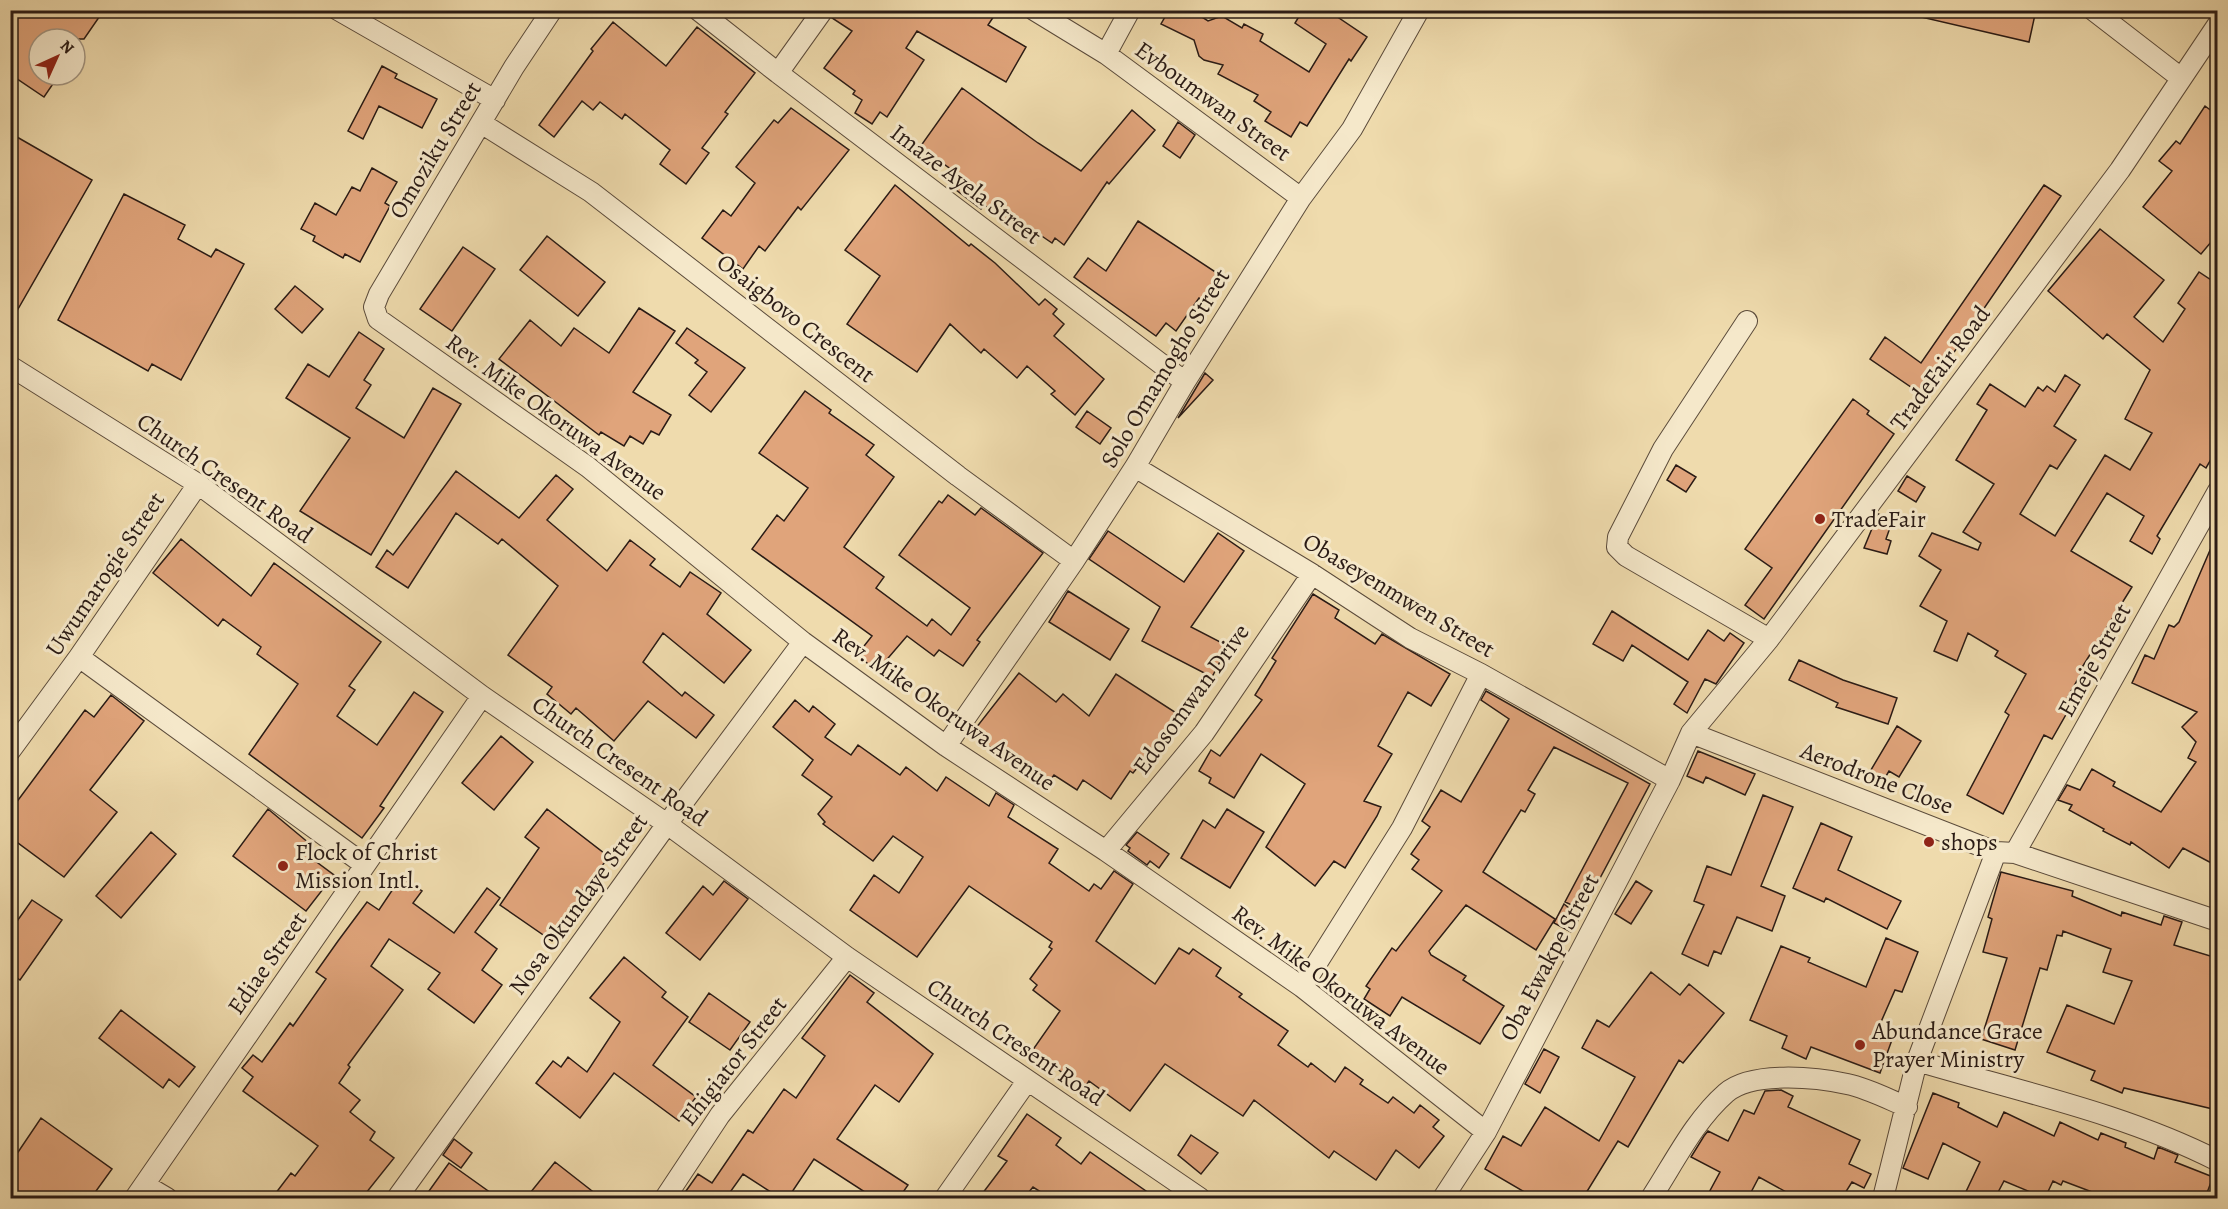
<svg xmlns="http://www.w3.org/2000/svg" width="2228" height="1209" font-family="Alegreya,serif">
  <rect width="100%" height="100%" fill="#efdbad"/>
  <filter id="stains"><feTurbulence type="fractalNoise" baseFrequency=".00333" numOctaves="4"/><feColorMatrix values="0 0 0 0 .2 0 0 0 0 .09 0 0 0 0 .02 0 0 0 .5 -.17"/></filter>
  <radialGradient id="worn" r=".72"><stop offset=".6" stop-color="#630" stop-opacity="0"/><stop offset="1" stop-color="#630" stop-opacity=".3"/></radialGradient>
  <path fill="#e0a47b" stroke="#2a1b15" stroke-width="1.5" d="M 22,10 L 104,10 L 84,39 L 39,39 L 39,75 L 59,75 L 44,97 L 10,74 L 10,27 Z
    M 835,10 L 998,10 L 988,25 L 1026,47 L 1006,82 L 917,31 L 906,48 L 924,60 L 887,117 L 880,112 L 872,124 L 855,113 L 862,100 L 853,94 L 855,91 L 824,68 L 852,31 L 832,18 Z
    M 1169,10 L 1191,10 L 1208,21 L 1222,16 L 1242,28 L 1244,24 L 1263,34 L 1260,41 L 1309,72 L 1326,44 L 1295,23 L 1303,10 L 1327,10 L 1367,37 L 1351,61 L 1349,59 L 1307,126 L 1300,122 L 1291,137 L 1265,121 L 1271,112 L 1254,101 L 1258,95 L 1218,74 L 1223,65 L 1204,60 L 1199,56 L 1194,40 L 1161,24 Z
    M 1922,10 L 2036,10 L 2029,42 L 1921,17 Z
    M 613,22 L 666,66 L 697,27 L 755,73 L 725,112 L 728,114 L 702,148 L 709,153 L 686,184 L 660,164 L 670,150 L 625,114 L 622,119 L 600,102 L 593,110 L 582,101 L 554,137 L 539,125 L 593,51 L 591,49 Z
    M 382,66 L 397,74 L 395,78 L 437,99 L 422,128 L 379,106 L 363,139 L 348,131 Z
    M 962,88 L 1038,143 L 1081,171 L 1132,110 L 1155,130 L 1109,184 L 1107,182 L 1064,245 L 1055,238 L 1052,243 L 1027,226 L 1023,232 L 984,205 L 981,209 L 951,186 L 959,175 L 920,147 Z
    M 2205,106 L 2217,115 L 2217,235 L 2201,254 L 2143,207 L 2172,171 L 2159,161 L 2176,141 L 2180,144 Z
    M 791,108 L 849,150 L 801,210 L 798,207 L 765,251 L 759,246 L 743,269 L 702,238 L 723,210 L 731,216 L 755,183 L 736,167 L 774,120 L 778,123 Z
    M 1178,122 L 1195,135 L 1180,158 L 1163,146 Z
    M 10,133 L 92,180 L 10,323 Z
    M 372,168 L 397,182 L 385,203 L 390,206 L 360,262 L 345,254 L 343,258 L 313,241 L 315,236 L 301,229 L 315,203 L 336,215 L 352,187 L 360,191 Z
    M 895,185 L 969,246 L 971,244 L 995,263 L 1039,305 L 1045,299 L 1057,309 L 1053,314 L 1064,324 L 1054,336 L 1104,379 L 1075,415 L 1051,394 L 1055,391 L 1027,366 L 1017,378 L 984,349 L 981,353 L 950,324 L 917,372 L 847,324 L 880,276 L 845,250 Z
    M 2044,185 L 2061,196 L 1924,396 L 1870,359 L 1885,337 L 1921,363 Z
    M 124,194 L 185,225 L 178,239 L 211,257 L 216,249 L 244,264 L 181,380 L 152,364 L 148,371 L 58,320 Z
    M 1138,221 L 1223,277 L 1207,303 L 1199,298 L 1176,331 L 1166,323 L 1156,336 L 1074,277 L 1088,258 L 1106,271 Z
    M 2100,229 L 2164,280 L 2134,317 L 2163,342 L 2185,309 L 2178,303 L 2199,272 L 2217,284 L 2217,449 L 2206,468 L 2200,464 L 2157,536 L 2160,539 L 2152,554 L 2130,541 L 2144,516 L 2107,493 L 2071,551 L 2132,587 L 2081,669 L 2083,670 L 2062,707 L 2068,711 L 2052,739 L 2044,735 L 2003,814 L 1967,795 L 2009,715 L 2005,712 L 2026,674 L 1995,656 L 1998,651 L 1968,633 L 1957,661 L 1934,651 L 1947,621 L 1920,606 L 1941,570 L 1919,556 L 1932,533 L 1978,550 L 1981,543 L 1963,532 L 1994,484 L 1956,460 L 1987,410 L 1977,404 L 1990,384 L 2025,407 L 2038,387 L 2043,391 L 2047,386 L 2055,392 L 2065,375 L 2080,385 L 2054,426 L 2076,440 L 2057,469 L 2050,465 L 2020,514 L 2055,536 L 2105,455 L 2130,470 L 2152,433 L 2125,419 L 2150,370 L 2107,334 L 2103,339 L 2048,291 Z
    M 547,236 L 605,282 L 578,316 L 520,270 Z
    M 463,247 L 495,269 L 452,331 L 420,309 Z
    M 295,286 L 323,309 L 302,333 L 275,309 Z
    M 639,308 L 675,331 L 633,392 L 671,415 L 659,435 L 651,431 L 643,444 L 630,436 L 624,446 L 601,432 L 599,435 L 499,359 L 530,320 L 561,346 L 574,328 L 609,353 Z
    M 687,328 L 745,368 L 711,412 L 689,395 L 707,372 L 695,363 L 698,360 L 676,343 Z
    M 359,332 L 384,349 L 364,380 L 371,385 L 356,408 L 404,438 L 433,388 L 461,404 L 371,555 L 300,511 L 350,438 L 286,398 L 308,364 L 329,377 Z
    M 1205,373 L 1213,380 L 1178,418 Z
    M 805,391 L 831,410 L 829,413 L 874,445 L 866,455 L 894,477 L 844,547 L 884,577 L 876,588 L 927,626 L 932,619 L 951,635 L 970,608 L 899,555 L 939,501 L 942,503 L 948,495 L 975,515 L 981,508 L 1043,553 L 977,640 L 980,642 L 963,666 L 939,650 L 934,656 L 907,636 L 877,671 L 857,655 L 872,636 L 752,549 L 777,515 L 784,521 L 808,488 L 759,453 Z
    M 1853,399 L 1869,411 L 1867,414 L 1894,434 L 1764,619 L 1745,605 L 1772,568 L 1745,549 Z
    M 1087,411 L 1111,428 L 1100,444 L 1076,427 Z
    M 1676,465 L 1696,477 L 1686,492 L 1667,480 Z
    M 456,471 L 519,518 L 556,475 L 573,489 L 547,520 L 607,571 L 630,540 L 655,559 L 650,565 L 680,587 L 690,572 L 721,593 L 707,614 L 751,650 L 724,683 L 663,633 L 643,662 L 682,696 L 685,692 L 714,715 L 696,738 L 648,701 L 614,741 L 576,708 L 571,714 L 547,694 L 552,687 L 508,655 L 558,586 L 502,539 L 498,544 L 456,513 L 408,588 L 376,567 L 387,550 L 393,555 Z
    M 1907,476 L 1925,487 L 1916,502 L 1898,491 Z
    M 1878,514 L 1893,519 L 1886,539 L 1891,541 L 1887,554 L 1864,548 Z
    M 1108,531 L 1184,582 L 1218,533 L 1244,551 L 1191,627 L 1228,646 L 1212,677 L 1142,641 L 1160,607 L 1089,559 Z
    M 2217,534 L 2217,866 L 2183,848 L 2169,868 L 2131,842 L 2130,845 L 2103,831 L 2104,829 L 2069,810 L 2072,805 L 2058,800 L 2067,785 L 2080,790 L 2092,769 L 2115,782 L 2113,786 L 2161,812 L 2196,762 L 2188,758 L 2196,742 L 2182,727 L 2197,712 L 2132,683 L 2145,655 L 2154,659 L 2169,625 L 2174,627 L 2179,622 Z
    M 181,539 L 251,596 L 274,563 L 381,642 L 349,686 L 355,690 L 337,716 L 377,745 L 414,692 L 443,712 L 380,806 L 384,808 L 362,838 L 249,754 L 298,684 L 257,654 L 261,647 L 223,619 L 218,626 L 153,573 Z
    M 1068,591 L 1129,629 L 1110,660 L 1049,622 Z
    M 1313,594 L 1339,610 L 1335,618 L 1375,644 L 1382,634 L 1450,674 L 1431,706 L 1408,692 L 1378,746 L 1392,754 L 1364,801 L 1381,807 L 1377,816 L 1345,868 L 1334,861 L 1315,886 L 1266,847 L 1305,784 L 1261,754 L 1234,798 L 1209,783 L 1211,778 L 1199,771 L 1211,750 L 1220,756 L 1262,700 L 1255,695 L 1276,661 L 1272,658 Z
    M 1612,611 L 1688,660 L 1708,630 L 1724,641 L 1730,633 L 1744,643 L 1716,684 L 1705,679 L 1687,713 L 1674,704 L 1688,682 L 1632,645 L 1623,661 L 1593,644 Z
    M 1799,660 L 1843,680 L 1897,698 L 1888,724 L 1836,707 L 1838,703 L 1789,680 Z
    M 1019,673 L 1056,702 L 1063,694 L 1089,716 L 1116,674 L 1184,718 L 1163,751 L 1155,746 L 1133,773 L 1130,771 L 1111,799 L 1083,780 L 1077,790 L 1054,775 L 1048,783 L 1005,747 L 999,754 L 972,733 Z
    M 1486,691 L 1650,784 L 1583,910 L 1565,902 L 1628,783 L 1554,747 L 1528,790 L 1535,794 L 1525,812 L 1521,810 L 1483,872 L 1555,919 L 1536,950 L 1466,905 L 1429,951 L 1431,955 L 1466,976 L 1463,980 L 1504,1006 L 1480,1044 L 1402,997 L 1390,1016 L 1364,999 L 1370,989 L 1366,986 L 1392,948 L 1396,951 L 1442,891 L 1412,869 L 1419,860 L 1411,854 L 1430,827 L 1422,821 L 1441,790 L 1461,802 L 1509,719 L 1481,700 Z
    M 111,695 L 144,721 L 90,790 L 117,812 L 64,877 L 10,837 L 10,811 L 85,710 L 94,717 Z
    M 795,700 L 809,712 L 813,706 L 835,724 L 825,737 L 851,755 L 858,745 L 900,775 L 906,767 L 937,791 L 946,777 L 989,806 L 996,793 L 1014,805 L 1008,817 L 1058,849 L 1049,863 L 1089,891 L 1094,884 L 1101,889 L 1114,871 L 1133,884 L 1096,941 L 1155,984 L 1179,948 L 1189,954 L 1193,949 L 1221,968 L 1216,976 L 1242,994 L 1239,997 L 1288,1031 L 1278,1045 L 1308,1067 L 1311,1063 L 1335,1082 L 1345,1067 L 1363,1080 L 1360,1084 L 1388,1103 L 1393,1097 L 1414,1113 L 1420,1105 L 1439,1120 L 1433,1127 L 1444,1136 L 1419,1168 L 1396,1150 L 1376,1180 L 1334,1151 L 1329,1158 L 1254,1100 L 1243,1116 L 1165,1064 L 1130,1111 L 1089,1081 L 1084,1088 L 1032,1051 L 1060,1011 L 1033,990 L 1037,985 L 1030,979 L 1052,949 L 1049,947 L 1052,942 L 969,886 L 917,957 L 850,910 L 874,875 L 899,893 L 923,857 L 893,836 L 873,861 L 823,824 L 825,822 L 818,814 L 832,797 L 802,775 L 813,760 L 773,727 Z
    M 1897,726 L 1921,741 L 1899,777 L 1889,771 L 1879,788 L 1865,780 Z
    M 501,736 L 533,762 L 494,810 L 462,783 Z
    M 1698,751 L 1755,774 L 1745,795 L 1706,777 L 1703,783 L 1687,776 Z
    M 1763,795 L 1793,807 L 1761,886 L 1785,896 L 1772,931 L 1737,917 L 1721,954 L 1714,951 L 1708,966 L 1682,954 L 1704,905 L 1694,901 L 1707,866 L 1731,875 Z
    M 268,809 L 310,844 L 303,852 L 334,875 L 306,911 L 233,856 Z
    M 547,809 L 609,857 L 578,896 L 581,898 L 552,941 L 500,905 L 539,848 L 525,837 Z
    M 1227,809 L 1264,832 L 1230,888 L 1181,858 L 1203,820 L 1215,828 Z
    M 1821,823 L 1852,837 L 1838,870 L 1901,901 L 1887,929 L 1826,898 L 1824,902 L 1793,888 Z
    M 151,832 L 176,854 L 121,918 L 96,896 Z
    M 1137,832 L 1169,854 L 1159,868 L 1150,861 L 1147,865 L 1128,851 L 1130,848 L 1126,845 Z
    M 2001,872 L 2073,891 L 2072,896 L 2121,916 L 2122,912 L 2161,925 L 2164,916 L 2182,922 L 2174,945 L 2217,958 L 2217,1110 L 2124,1088 L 2122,1093 L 2091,1080 L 2095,1071 L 2047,1052 L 2067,1005 L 2114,1024 L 2132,981 L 2103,972 L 2111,949 L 2063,931 L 2062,936 L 2057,935 L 2047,970 L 2040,968 L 2015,1050 L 1981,1039 L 2007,958 L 1983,952 L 1992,919 L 1988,917 Z
    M 401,877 L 422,891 L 413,903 L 454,933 L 487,888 L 500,898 L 475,932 L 497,949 L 482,970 L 502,985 L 474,1023 L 428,989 L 440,973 L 389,939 L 371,966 L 403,990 L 348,1065 L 350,1067 L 339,1083 L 360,1100 L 350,1112 L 375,1132 L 370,1140 L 394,1158 L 362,1198 L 272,1198 L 291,1173 L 295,1176 L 318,1146 L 243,1091 L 253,1077 L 242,1068 L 253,1055 L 262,1062 L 290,1023 L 293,1026 L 326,979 L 316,972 L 338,941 L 367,902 L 379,910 Z
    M 724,881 L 748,899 L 700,960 L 666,933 L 703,886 L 713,895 Z
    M 1636,881 L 1652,891 L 1631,924 L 1615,914 Z
    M 32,900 L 62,920 L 20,980 L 10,973 L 10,931 Z
    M 1564,904 L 1580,917 L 1571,932 L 1554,923 Z
    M 1886,938 L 1918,952 L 1902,992 L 1895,990 L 1877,1031 L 1893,1037 L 1880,1073 L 1811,1047 L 1806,1059 L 1782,1048 L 1787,1036 L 1750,1020 L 1781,946 L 1810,958 L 1808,962 L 1866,987 Z
    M 624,957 L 666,992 L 662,997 L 688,1017 L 653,1065 L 696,1097 L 679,1121 L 614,1073 L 580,1118 L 536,1083 L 553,1061 L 561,1067 L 568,1057 L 587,1072 L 620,1022 L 590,998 Z
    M 1651,972 L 1680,995 L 1689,984 L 1724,1013 L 1683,1063 L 1679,1060 L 1628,1147 L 1618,1141 L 1583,1198 L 1535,1198 L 1485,1169 L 1503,1136 L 1521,1146 L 1545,1107 L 1599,1141 L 1635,1077 L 1582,1048 L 1597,1020 L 1609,1027 Z
    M 850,975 L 874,993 L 867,1002 L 933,1054 L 899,1102 L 875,1085 L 837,1139 L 908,1185 L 899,1198 L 874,1198 L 814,1159 L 788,1198 L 780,1198 L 743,1174 L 728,1195 L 733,1198 L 681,1198 L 698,1174 L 712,1183 L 748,1130 L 753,1133 L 784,1089 L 796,1098 L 825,1056 L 802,1038 Z
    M 709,993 L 750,1022 L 730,1050 L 689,1022 Z
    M 121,1010 L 195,1067 L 179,1087 L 169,1079 L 163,1088 L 99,1038 Z
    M 1544,1049 L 1559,1057 L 1540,1093 L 1525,1084 Z
    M 1781,1090 L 1793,1096 L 1788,1107 L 1860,1140 L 1849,1164 L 1871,1174 L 1864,1188 L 1852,1182 L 1842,1198 L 1797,1198 L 1759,1177 L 1748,1198 L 1706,1198 L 1720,1172 L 1691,1157 L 1704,1136 L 1708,1131 L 1728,1141 L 1744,1110 L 1754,1114 L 1765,1091 Z
    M 1933,1093 L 1959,1103 L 1958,1107 L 1997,1127 L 2004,1112 L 2054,1136 L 2060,1122 L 2098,1140 L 2101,1133 L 2126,1143 L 2125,1147 L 2154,1159 L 2158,1147 L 2178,1155 L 2175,1162 L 2213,1177 L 2205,1198 L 2108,1198 L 2063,1181 L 2061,1185 L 2053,1181 L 2045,1198 L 2004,1181 L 1995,1198 L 1963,1198 L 1980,1162 L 1943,1143 L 1928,1179 L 1903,1168 Z
    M 1027,1114 L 1061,1138 L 1056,1145 L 1081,1164 L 1090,1152 L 1156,1198 L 1050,1198 L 1033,1187 L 1024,1198 L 979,1198 L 1007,1161 L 998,1156 Z
    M 41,1118 L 112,1169 L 91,1198 L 10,1198 L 10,1164 Z
    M 1191,1135 L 1218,1153 L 1201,1174 L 1178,1155 Z
    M 454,1139 L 472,1153 L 461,1168 L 443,1155 Z
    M 555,1162 L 601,1198 L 526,1198 Z
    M 449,1163 L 498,1198 L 424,1198 Z"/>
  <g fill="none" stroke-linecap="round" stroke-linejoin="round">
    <g stroke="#5b4b3b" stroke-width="22">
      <path id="minor" d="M 338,10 L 495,100
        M 552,10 L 514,67 L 379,294 L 374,307 L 378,319 L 588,467 L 803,642 L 946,746 L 1106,851 L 1302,987 L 1486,1132
        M 698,10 L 778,73
        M 823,10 L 778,73 L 1185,382
        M 1034,10 L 1106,54 L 1301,198
        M 2093,10 L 2181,78
        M 1106,54 L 1130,10
        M 481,123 L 591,192 L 958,476 L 1074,561
        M 1747,321 L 1663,449 L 1618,537 L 1617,547 L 1626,556 L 1769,639
        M 10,366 L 198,484 L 482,696 L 667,824 L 847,957 L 1200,1198
        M 1135,467 L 1312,574 L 1410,638 L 1481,674 L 1670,780
        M 79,657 L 365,865
        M 1691,733 L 1996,852 L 2015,853 L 2218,921
        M 946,746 L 1074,561 L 1135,467 L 1185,382 L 1301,198 L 1352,129 L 1419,10
        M 10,751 L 79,657 L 198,484
        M 1106,851 L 1204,733 L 1312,574
        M 2015,853 L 2218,491
        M 1302,987 L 1402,828 L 1481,674
        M 1917,1061 C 2017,1091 2124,1113 2218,1161
        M 145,1185 L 167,1198
        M 135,1198 L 482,696
        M 397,1198 L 667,824 L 803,642
        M 665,1198 L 720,1115 L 847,957
        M 945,1198 L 1027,1081
        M 1443,1198 L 1486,1132 L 1670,780 L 1691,733 L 1769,639 L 2120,170 L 2218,24
        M 1651,1198 C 1674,1163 1694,1121 1726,1093 C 1751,1071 1815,1077 1847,1084 C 1867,1088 1888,1099 1907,1107
        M 1883,1198 L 1917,1061 L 1996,852"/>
    </g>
    <use href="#minor" stroke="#f5e8ca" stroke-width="20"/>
  </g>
  <g fill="#8f2418" stroke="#f5e8ca" stroke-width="2">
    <circle cx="1820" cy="519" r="6"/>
    <circle cx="1929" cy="842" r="6"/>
    <circle cx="283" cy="866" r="6"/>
    <circle cx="1860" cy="1045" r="6"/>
  </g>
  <g text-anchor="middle" stroke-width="6" stroke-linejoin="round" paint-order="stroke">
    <g font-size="24" fill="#2a1b15" stroke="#f5e8ca">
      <text transform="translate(1213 101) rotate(36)" y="8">Evboumwan Street</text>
      <text transform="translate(435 150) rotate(-59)" y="8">Omoziku Street</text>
      <text transform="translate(966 184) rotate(37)" y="8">Imaze Ayela Street</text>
      <text transform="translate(796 318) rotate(38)" y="8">Osaigbovo Crescent</text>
      <text transform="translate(1165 368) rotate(-59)" y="8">Solo Omamogho Street</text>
      <text transform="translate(1940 368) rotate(-53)" y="8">TradeFair Road</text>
      <text transform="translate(556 417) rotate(36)" y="8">Rev. Mike Okoruwa Avenue</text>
      <text transform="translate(225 478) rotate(35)" y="8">Church Cresent Road</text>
      <text transform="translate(105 574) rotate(-56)" y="8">Uwumarogie Street</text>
      <text transform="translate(1399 595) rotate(31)" y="8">Obaseyenmwen Street</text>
      <text transform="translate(2094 660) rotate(-61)" y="8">Emeje Street</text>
      <text transform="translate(1191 699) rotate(-54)" y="8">Edosomwan Drive</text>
      <text transform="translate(944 709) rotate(35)" y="8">Rev. Mike Okoruwa Avenue</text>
      <text transform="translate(620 761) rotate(35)" y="8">Church Cresent Road</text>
      <text transform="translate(1877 778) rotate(21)" y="8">Aerodrone Close</text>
      <text transform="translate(578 904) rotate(-54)" y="8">Nosa Okundaye Street</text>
      <text transform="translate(1549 957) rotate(-62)" y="8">Oba Ewakpe Street</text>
      <text transform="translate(267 963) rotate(-55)" y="8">Ediae Street</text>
      <text transform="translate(1341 990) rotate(37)" y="8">Rev. Mike Okoruwa Avenue</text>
      <text transform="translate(1016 1042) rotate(34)" y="8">Church Cresent Road</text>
      <text transform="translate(733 1061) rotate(-52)" y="8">Ehigiator Street</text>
    </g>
    <g font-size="24" fill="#2a1b15" stroke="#f5e8ca" text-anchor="start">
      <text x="1832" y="527">TradeFair</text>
      <text x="1941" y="850">shops</text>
      <text x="295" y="860">Flock of Christ<tspan x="295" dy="28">Mission Intl.</tspan></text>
      <text x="1872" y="1039">Abundance Grace<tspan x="1872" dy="28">Prayer Ministry</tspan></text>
    </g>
  </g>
  <rect width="2228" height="1209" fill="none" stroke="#efdbad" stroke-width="36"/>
  <rect x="12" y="12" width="2204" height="1185" fill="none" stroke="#2a1b15" stroke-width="3"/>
  <rect x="18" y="18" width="2192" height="1173" fill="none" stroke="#2a1b15" stroke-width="1.5"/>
  <g transform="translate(57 57) rotate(45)"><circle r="28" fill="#f5e8ca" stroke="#a49682" stroke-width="1.5"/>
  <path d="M0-4.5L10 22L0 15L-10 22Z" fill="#8f2418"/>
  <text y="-9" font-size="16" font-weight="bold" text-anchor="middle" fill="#2a1b15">N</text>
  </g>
  <rect width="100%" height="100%" filter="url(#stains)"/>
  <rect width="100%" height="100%" fill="url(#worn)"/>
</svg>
